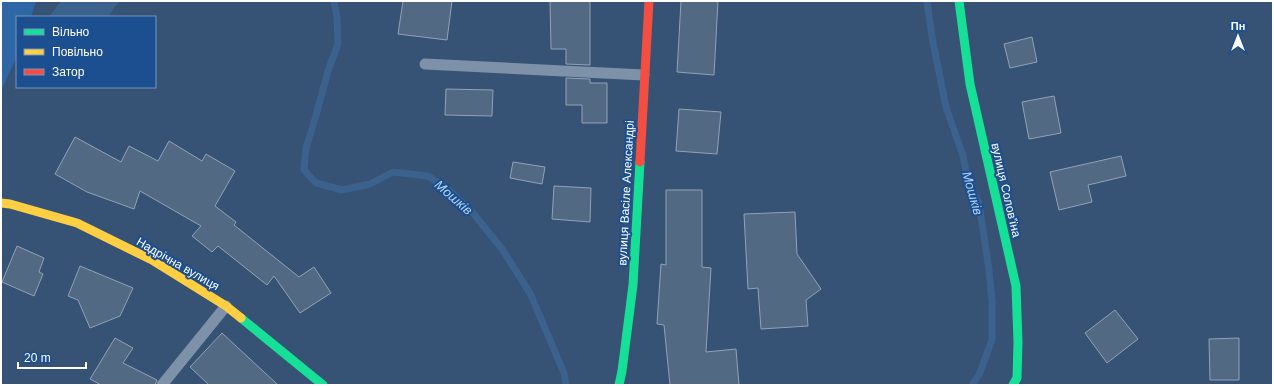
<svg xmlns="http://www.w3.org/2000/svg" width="1274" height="386" font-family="Helvetica,sans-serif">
  <rect width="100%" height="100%" fill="#365274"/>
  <path fill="#2f66a5" d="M 1,1 L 36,1 L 31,17 L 17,17 L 17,56 L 1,91 Z"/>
  <path fill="#3b618d" d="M 61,1 L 119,1 L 108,17 L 49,17 Z"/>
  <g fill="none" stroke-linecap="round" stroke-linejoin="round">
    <path stroke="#3b618d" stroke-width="7" d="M 334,1 L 337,18 L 338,44 L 328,71 L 315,119 L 306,148 L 304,170 L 316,183 L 342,190 L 370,184 L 393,172 L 428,176 L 449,190 L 473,213 L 502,249 L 530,293 L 564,373 L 566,385
      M 927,1 L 932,37 L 946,107 L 963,156 L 969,185 L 979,203 L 989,270 L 992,302 L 992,340 L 979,375 L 972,385"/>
  </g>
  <path fill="#526984" stroke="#92a2b6" d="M 403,1 L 452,1 L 447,40 L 398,34 Z
    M 550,1 L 590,1 L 590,65 L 566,64 L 566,49 L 551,49 Z
    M 681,1 L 718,1 L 714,75 L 677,72 Z
    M 1032,37 L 1037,62 L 1010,68 L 1004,44 Z
    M 566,78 L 590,79 L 590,83 L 607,83 L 607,123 L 582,123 L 582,105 L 566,105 Z
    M 446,89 L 493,90 L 492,116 L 445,115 Z
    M 1054,96 L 1061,133 L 1029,139 L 1022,102 Z
    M 679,109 L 721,112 L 717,154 L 676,151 Z
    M 75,137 L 121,162 L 129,146 L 158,161 L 169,141 L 202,161 L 206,154 L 235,171 L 215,206 L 236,222 L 234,225 L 299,277 L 314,267 L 331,293 L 300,313 L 274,276 L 267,285 L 218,246 L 212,252 L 192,236 L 201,226 L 140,191 L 134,209 L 87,192 L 55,174 Z
    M 1121,156 L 1126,176 L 1088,185 L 1092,202 L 1059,210 L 1050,172 Z
    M 513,162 L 545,167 L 542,184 L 510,178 Z
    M 554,186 L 591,188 L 590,222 L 552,219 Z
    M 666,190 L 702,190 L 702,267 L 711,268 L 706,352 L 736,349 L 739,385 L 670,385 L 664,325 L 657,324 L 661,264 L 666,265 Z
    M 795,212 L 797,254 L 821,289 L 806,300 L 808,326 L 761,329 L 758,288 L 748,289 L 744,214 Z
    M 17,246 L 44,258 L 39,272 L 43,274 L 34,296 L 2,282 Z
    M 80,266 L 133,288 L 120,316 L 90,328 L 78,300 L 68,296 Z
    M 1115,310 L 1138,339 L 1107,363 L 1085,333 Z
    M 222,333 L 278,385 L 209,385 L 190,367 Z
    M 115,338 L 133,348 L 123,363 L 157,380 L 155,385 L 101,385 L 90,379 Z
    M 1239,338 L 1239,380 L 1210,380 L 1209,339 Z"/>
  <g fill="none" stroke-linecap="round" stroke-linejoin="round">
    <path stroke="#7d92a8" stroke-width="11" d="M 425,64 L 644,75
      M 162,385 L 226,306"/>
    <path stroke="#16e098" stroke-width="9" d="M 959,1 L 970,84 L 1016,286 L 1018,342 L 1017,378 L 1013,385
      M 241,318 L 323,385
      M 619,385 L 622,371 L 633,285 L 640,162"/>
    <path stroke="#ffcf43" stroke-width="9" d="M 1,203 L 10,204 L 77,223 L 152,260 L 226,306 L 241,318"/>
    <path stroke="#f24e42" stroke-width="9" d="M 640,162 L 649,1"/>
  </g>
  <g text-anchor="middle" stroke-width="4" stroke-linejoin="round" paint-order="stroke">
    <g font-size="12" fill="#fff" stroke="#1b4f8f">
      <text transform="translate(1006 190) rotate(77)" y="4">вулиця Солов'їна</text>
      <text transform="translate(626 193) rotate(-87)" y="4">вулиця Васіле Александрі</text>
      <text transform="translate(178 264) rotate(30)" y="4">Надрічна вулиця</text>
    </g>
    <g font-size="13" font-style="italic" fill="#b5d3f5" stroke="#1b4f8f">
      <text transform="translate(973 193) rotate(74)" y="5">Мошків</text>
      <text transform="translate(454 197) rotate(41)" y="5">Мошків</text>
    </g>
  </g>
  <rect width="1274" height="386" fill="none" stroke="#ffffff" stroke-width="4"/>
  <rect x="16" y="16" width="140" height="72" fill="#1b4f8f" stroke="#7695bc"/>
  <rect x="24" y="29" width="20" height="6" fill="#16e098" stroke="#7695bc"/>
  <text x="52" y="36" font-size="12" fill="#ffffff">Вільно</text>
  <rect x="24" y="49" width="20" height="6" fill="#ffcf43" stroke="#7695bc"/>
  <text x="52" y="56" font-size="12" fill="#ffffff">Повільно</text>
  <rect x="24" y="69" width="20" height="6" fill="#f24e42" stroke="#7695bc"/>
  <text x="52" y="76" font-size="12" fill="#ffffff">Затор</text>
  <g transform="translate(1238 36)" stroke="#1b4f8f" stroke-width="3" paint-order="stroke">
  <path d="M0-3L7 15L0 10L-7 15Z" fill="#ffffff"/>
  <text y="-6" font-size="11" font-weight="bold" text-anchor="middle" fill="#ffffff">Пн</text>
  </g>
  <path d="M18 362v6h68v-6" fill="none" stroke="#ffffff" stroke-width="2"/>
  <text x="24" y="362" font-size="12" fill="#ffffff" stroke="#1b4f8f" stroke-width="3" paint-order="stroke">20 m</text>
</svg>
